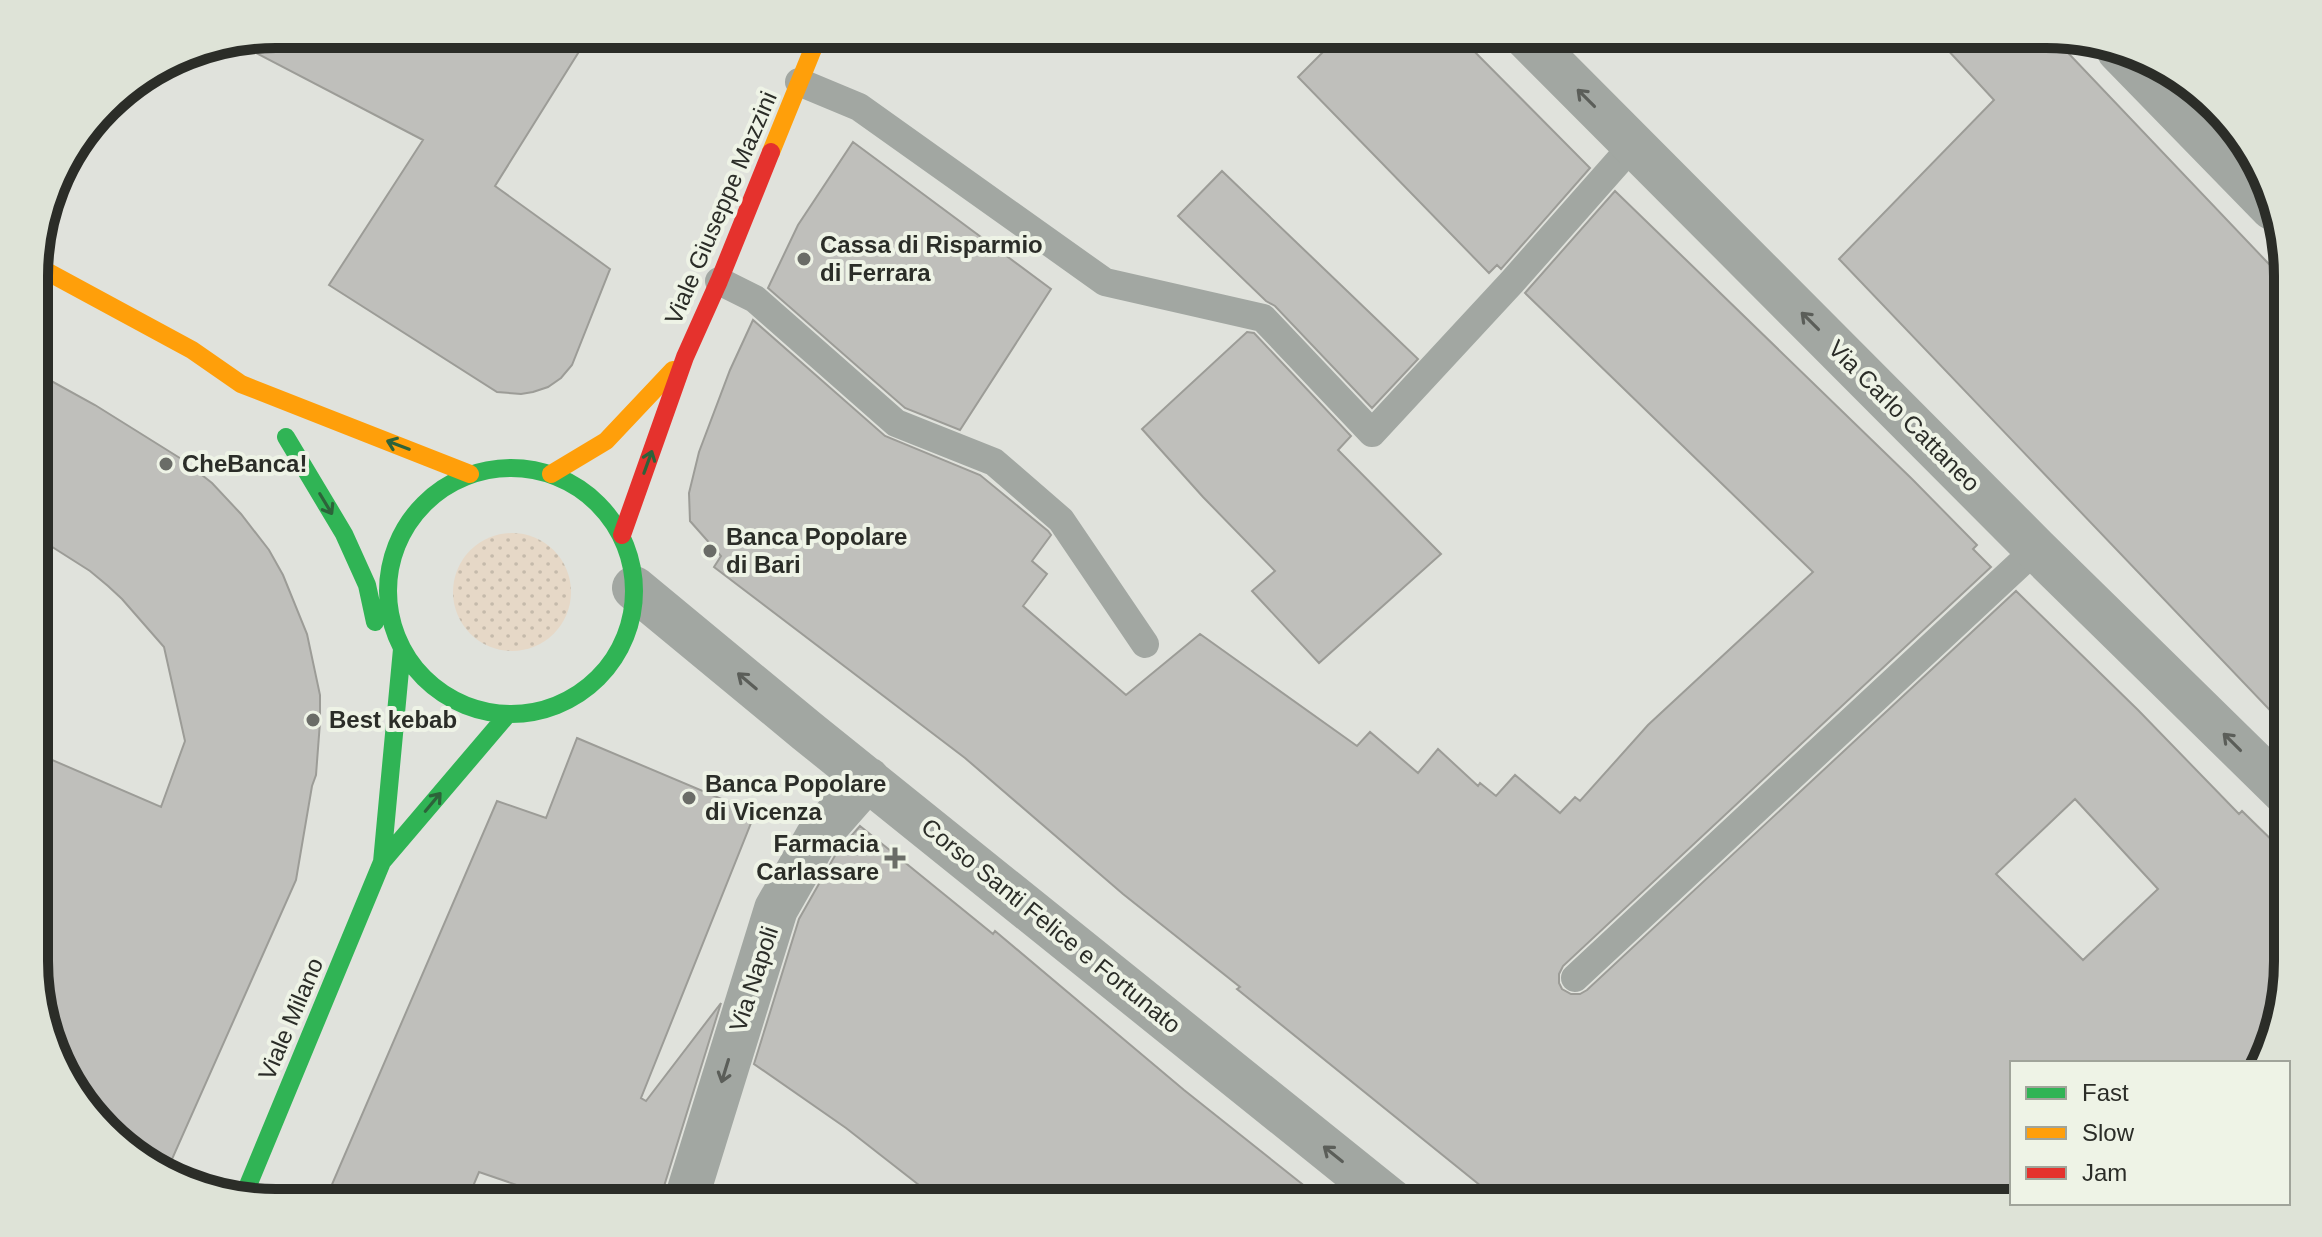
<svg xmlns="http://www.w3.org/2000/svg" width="2322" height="1237" font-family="Arial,sans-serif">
  <defs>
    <pattern id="garden-dots" width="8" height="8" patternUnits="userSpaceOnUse" patternTransform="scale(2)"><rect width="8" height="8" fill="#e6d8c7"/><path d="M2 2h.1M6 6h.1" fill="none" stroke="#c5baab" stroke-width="1.8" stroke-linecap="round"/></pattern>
  </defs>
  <rect width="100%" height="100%" fill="#e0e2dc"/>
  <path fill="url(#garden-dots)" d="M453 592a59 59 0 1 1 118 0a59 59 0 1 1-118 0Z"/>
  <path fill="#bfbfbb" stroke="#9c9c97" stroke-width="2" fill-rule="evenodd" d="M 276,34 L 590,34 L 495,186 L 610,269 L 572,365 L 561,378 L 548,387 L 533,392 L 521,394 L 497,392 L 329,285 L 423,140 L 235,42 Z
    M 1341,34 L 1457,34 L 1590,168 L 1501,269 L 1497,265 L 1489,273 L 1298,77 Z
    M 1933,34 L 2052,36 L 2286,282 L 2287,728 L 1839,259 L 1994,100 Z
    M 853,142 L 1051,289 L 960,430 L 905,408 L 768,288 L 798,225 Z
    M 1222,171 L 1418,359 L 1372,408 L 1275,306 L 1266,301 L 1178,216 Z
    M 1615,191 L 1912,479 L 1977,545 L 1973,549 L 1991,567 L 1563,966 L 1559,974 L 1559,983 L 1562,989 L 1571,994 L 1580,994 L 1587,990 L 2016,591 L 2138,710 L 2239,814 L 2242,811 L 2288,856 L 2288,961 L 2264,1063 L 2012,1063 L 2012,1203 L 1502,1203 L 1237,989 L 1240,987 L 1123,894 L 965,758 L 714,567 L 721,556 L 690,521 L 689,493 L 699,452 L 730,370 L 753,320 L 885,436 L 980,475 L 1048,531 L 1051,535 L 1032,561 L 1047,574 L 1023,606 L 1126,695 L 1200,634 L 1357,746 L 1370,732 L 1418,773 L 1438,749 L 1478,786 L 1480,783 L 1496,796 L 1515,775 L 1560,813 L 1575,797 L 1580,801 L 1648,725 L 1813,572 L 1525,293 ZM 2075,799 L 2158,889 L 2083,960 L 1996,874 Z
    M 1247,332 L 1254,333 L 1351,436 L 1338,450 L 1441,554 L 1319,663 L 1252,591 L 1275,571 L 1203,497 L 1142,429 Z
    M 35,372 L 95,405 L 183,460 L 212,483 L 241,514 L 269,550 L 283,575 L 307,634 L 320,695 L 320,722 L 316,775 L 312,786 L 296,880 L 165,1175 L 84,1108 L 36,993 L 36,753 L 161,807 L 185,741 L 164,647 L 122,599 L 108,586 L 90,571 L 35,536 Z
    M 577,738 L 755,813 L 641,1098 L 646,1101 L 721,1003 L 661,1196 L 661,1203 L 569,1203 L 479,1172 L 466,1203 L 324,1203 L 497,801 L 546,818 Z
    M 860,826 L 993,934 L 995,931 L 1184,1090 L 1326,1203 L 942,1203 L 846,1128 L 754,1064 L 799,919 L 837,852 Z"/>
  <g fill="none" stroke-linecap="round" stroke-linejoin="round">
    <path stroke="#a2a7a2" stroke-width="28" d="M 799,82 L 859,107 L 1105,282 L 1263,318 L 1372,433 L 1512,282 L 1633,145
      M 719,281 L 755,299 L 896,423 L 994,462 L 1061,520 L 1145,644
      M 1575,978 L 2036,549"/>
    <path stroke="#a2a7a2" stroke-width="44" d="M 1523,34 L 2036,549 L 2288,796
      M 2119,51 L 2272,208
      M 634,588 L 807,731 L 1394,1203
      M 685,1203 L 776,909 L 817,837 L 868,779"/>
    <path stroke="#30b455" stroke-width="18" d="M 286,437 L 344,534 L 367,585 L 375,622
      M388 591a123 123 0 1 1 246 0a123 123 0 1 1-246 0Z
      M 382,862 L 508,714
      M 244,1195 L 382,862 L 402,649"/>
    <path stroke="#ff9f0a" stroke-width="18" d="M 771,152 L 819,34
      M 35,265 L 192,350 L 241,384 L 470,474
      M 551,474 L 606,441 L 673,370"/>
    <path stroke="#e5322d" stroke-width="18" d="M 622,535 L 685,357 L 719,281 L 771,152"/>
  </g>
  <defs><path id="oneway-shaft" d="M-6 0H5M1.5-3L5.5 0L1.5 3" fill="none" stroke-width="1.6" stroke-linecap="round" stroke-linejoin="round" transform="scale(2)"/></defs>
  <g stroke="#5b5e59">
    <use href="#oneway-shaft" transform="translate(1586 98) rotate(-135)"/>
    <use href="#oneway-shaft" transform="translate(1810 321) rotate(-135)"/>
    <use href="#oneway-shaft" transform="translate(747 681) rotate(-140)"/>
    <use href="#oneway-shaft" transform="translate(2232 742) rotate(-135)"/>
    <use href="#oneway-shaft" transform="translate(725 1071) rotate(107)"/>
    <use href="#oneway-shaft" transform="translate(1333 1154) rotate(-141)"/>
  </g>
  <g stroke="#2d633a">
    <use href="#oneway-shaft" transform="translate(398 445) rotate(-159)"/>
    <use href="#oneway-shaft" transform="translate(648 462) rotate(-70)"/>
    <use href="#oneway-shaft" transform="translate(326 504) rotate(59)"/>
    <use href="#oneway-shaft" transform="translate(433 802) rotate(-50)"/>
  </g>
  <g fill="#6a6c67" stroke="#eef3e6" stroke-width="3">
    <circle cx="804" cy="259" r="8"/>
    <circle cx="166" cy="464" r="8"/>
    <circle cx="710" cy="551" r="8"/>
    <circle cx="313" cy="720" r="8"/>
    <circle cx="689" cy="798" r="8"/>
    <path d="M891 846h8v8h8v8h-8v8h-8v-8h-8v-8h8z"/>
  </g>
  <g text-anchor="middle" stroke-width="8" stroke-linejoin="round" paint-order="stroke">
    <g font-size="24" fill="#2b2d28" stroke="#eef3e6">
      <text transform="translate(721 208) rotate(-67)" y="8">Viale Giuseppe Mazzini</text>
      <text transform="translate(1904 416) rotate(45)" y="8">Via Carlo Cattaneo</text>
      <text transform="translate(1051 926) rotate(39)" y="8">Corso Santi Felice e Fortunato</text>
      <text transform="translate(754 979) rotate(-72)" y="8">Via Napoli</text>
      <text transform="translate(291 1019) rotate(-67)" y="8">Viale Milano</text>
    </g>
    <g font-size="24" font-weight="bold" fill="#2b2d28" stroke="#eef3e6" text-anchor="start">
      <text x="820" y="253">Cassa di Risparmio<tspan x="820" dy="28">di Ferrara</tspan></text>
      <text x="182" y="472">CheBanca!</text>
      <text x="726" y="545">Banca Popolare<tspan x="726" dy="28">di Bari</tspan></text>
      <text x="329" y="728">Best kebab</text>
      <text x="705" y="792">Banca Popolare<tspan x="705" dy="28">di Vicenza</tspan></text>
      <text x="879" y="852" text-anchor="end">Farmacia<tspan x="879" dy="28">Carlassare</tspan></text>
    </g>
  </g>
  <path d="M0 0H2322V1237H0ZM276 48H2046A228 228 0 0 1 2274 276V961A228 228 0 0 1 2046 1189H276A228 228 0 0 1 48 961V276A228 228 0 0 1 276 48Z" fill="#dee3d7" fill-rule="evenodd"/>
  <path fill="none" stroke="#2b2d28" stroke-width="10" d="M276 48H2046A228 228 0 0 1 2274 276V961A228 228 0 0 1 2046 1189H276A228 228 0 0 1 48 961V276A228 228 0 0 1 276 48Z"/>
  <rect x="2010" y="1061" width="280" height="144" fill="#eef3e6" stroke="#a0a49a" stroke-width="2"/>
  <rect x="2026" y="1087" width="40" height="12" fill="#30b455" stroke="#a0a49a" stroke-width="2"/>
  <text x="2082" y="1101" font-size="24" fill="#2b2d28">Fast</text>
  <rect x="2026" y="1127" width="40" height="12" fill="#ff9f0a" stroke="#a0a49a" stroke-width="2"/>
  <text x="2082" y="1141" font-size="24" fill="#2b2d28">Slow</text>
  <rect x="2026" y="1167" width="40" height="12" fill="#e5322d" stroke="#a0a49a" stroke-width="2"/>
  <text x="2082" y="1181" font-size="24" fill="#2b2d28">Jam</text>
</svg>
